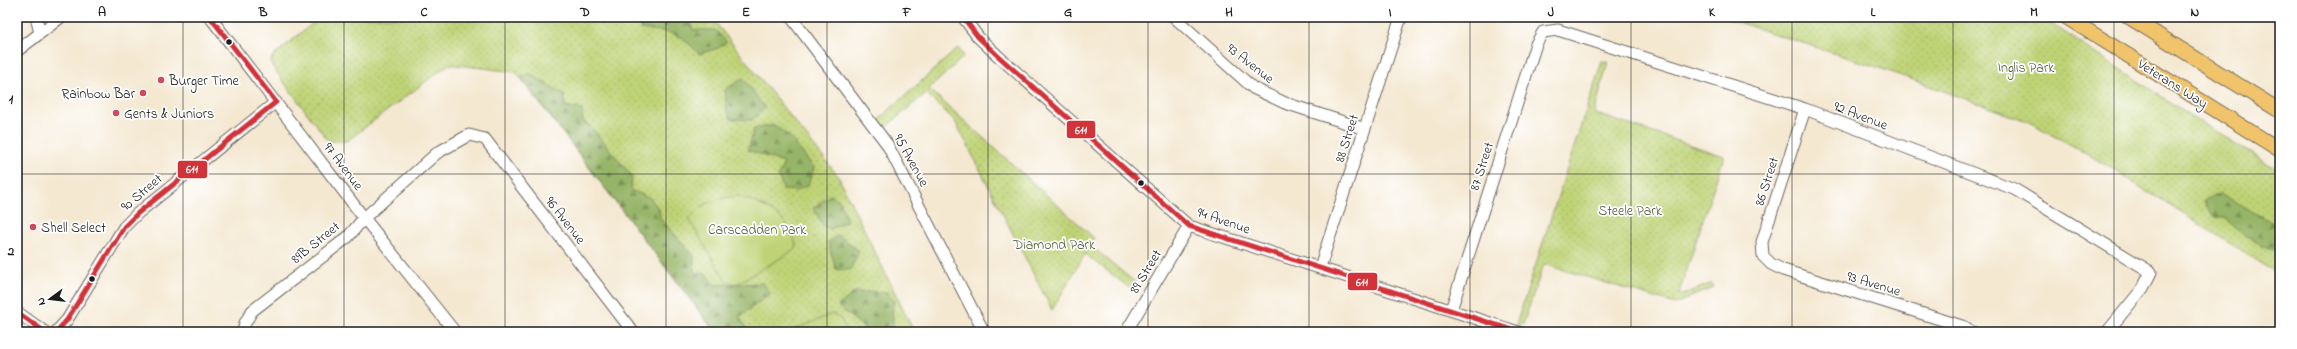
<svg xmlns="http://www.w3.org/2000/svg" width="2297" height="349" font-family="'Indie Flower',sans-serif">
  <defs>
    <pattern id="green-dots" width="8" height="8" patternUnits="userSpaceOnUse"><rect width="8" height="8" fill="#bfd376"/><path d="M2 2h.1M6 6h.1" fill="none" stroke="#a4b566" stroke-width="1.8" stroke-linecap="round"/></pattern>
    <pattern id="forest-firs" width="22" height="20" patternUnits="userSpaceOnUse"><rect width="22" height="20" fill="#97b567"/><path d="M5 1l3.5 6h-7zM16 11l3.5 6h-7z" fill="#7a9254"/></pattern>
  </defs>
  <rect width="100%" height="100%" fill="#fff"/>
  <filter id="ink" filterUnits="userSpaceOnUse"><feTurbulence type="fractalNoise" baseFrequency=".025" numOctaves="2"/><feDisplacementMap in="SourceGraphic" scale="8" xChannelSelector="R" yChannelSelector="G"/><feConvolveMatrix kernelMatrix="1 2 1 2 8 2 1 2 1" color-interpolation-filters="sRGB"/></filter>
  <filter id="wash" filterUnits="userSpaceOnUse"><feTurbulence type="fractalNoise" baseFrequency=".012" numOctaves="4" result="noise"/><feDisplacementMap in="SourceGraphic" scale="16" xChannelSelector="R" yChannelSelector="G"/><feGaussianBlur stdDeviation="0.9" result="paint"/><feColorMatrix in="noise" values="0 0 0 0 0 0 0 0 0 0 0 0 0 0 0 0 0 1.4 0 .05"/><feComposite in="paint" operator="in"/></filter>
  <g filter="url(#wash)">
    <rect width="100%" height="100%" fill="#f4e8d1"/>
    <path fill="url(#green-dots)" stroke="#6e7849" d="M 320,17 L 711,17 L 838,176 L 914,332 L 715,332 L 516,72 L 449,64 L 347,141 L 328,141 L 271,65 L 272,57 Z
      M 1722,17 L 2041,17 L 2191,116 L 2280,171 L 2280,275 L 2088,154 L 2027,121 L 1877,67 Z
      M 958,48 L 964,56 L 929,89 L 1094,238 L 1090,245 L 1136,283 L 1131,289 L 1085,254 L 1052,310 L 955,121 L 926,93 L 885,128 L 878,120 Z
      M 1602,61 L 1608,62 L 1595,110 L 1596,114 L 1724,156 L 1679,293 L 1683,295 L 1712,283 L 1714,287 L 1675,304 L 1544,264 L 1523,324 L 1516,325 Z"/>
    <path fill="url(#forest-firs)" stroke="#5a6842" d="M 636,17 L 689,17 L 693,30 L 715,30 L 727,42 L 718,48 L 699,54 C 679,31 670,32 641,29 Z
      M 528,73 L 564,94 L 565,106 L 582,110 L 583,122 L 589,125 L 632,176 L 631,190 L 650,198 L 659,209 L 660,218 L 694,256 L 694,272 L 706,274 L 714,285 L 763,283 L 770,294 L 739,317 L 749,332 L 715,332 L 521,78 Z
      M 743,78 L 765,108 L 752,120 L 731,119 L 727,111 L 725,90 Z
      M 774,125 L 790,137 L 814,168 L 808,185 L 796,191 L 784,190 L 778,176 L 784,163 L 748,150 L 754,129 Z
      M 2219,193 L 2280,227 L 2280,253 C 2261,245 2237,234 2226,217 L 2214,217 L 2204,202 Z
      M 830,195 L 840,201 L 847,221 L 830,229 L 824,226 L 813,208 Z
      M 838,235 L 859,251 L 850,270 L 836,269 L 828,242 Z
      M 855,292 L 887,292 L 894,301 C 890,312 895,321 892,332 L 869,332 L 838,306 Z"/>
    <path fill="#bfd376" stroke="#6e7849" d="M 739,196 C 764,205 795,219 796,249 L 736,284 L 726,281 L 689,219 C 704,201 717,198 739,196 Z
      M 832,314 L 841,319 L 847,332 L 788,332 Z"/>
  </g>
  <g filter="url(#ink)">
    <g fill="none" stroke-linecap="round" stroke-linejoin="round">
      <g stroke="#68635b" stroke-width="13">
        <path id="minor" d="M 36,17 L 40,33
          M 210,17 L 364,218 L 455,332
          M 791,17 L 887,144 L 984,332
          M 963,17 L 978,37 L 997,55 L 1189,226 L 1518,332
          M 1174,17 L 1253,88 L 1285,103 L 1365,129
          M 17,51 L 61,17
          M 1805,109 L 1762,242 L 1763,256 L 1771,264 L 1783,270 L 1965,327 L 1972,332
          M 1320,267 L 1401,17
          M 1451,310 L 1536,44 L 1543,32 L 1558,30 L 1805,109 L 2014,189 L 2151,272 L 2143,288 L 2107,332
          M 17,312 L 45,332
          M 56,332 L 67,320 L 124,227 L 138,213 L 276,102
          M 243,332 L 245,323 L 252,311 L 348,237 L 364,218 L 437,153 L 469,135 L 485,139 L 633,332
          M 1126,332 L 1189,226"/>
      </g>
      <g stroke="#68635b" stroke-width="16">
        <path id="major" d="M 2066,17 L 2280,150
          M 2129,17 L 2280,111"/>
      </g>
      <use href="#minor" stroke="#fff" stroke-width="11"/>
      <use href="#major" stroke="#f1c36a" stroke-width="14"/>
      <g stroke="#fff" stroke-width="8">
        <path id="bus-1" d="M 963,17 L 978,37 L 997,55 L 1189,226 L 1518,332
          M 17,312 L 45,332
          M 56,332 L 67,320 L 124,227 L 138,213 L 276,102 L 210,17"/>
      </g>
      <use href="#bus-1" stroke="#d23339" stroke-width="5"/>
    </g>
  </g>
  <path fill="none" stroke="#1c1c1c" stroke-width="1" stroke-opacity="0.55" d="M 183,17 L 183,332M 344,17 L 344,332M 505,17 L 505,332M 666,17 L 666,332M 827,17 L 827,332M 988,17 L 988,332M 1148,17 L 1148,332M 1309,17 L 1309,332M 1470,17 L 1470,332M 1631,17 L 1631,332M 1792,17 L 1792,332M 1953,17 L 1953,332M 2114,17 L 2114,332M 17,174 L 2280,174"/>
  <g fill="#1c1c1c" stroke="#fff" stroke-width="1.5">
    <circle cx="229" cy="42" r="3.5"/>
    <circle cx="1141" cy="183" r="3.5"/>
    <circle cx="92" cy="279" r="3.5"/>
  </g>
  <g fill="#d1495b" stroke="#fff" stroke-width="1.5">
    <circle cx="161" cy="80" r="4"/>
    <circle cx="143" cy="93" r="4"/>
    <circle cx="116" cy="113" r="4"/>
    <circle cx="33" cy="227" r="4"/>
  </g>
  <g text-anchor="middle" stroke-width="3.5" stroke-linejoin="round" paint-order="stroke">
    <g font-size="14" fill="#1c1c1c" stroke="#fff">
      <text transform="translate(1251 63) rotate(38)" y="5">93 Avenue</text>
      <text transform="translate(2173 83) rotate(32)" y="5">Veterans Way</text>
      <text transform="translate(1861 115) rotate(21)" y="5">92 Avenue</text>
      <text transform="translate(1346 138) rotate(-72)" y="5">88 Street</text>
      <text transform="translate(912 160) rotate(61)" y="5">95 Avenue</text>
      <text transform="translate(344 166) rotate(53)" y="5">97 Avenue</text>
      <text transform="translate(1481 166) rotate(-72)" y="5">87 Street</text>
      <text transform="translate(1766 181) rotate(-72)" y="5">86 Street</text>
      <text transform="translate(141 192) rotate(-40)" y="5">90 Street</text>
      <text transform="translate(566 220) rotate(52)" y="5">96 Avenue</text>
      <text transform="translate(1224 220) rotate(19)" y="5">94 Avenue</text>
      <text transform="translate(315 242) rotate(-39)" y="5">89B Street</text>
      <text transform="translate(1145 271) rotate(-59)" y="5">89 Street</text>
      <text transform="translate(1874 283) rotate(17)" y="5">93 Avenue</text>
    </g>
    <g font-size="14" fill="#555c3c" stroke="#fff">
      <text x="2026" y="72">Inglis Park</text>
      <text x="1630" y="215">Steele Park</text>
      <text x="757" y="234">Carscadden Park</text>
      <text x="1054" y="249">Diamond Park</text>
    </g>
    <g font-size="14" fill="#1c1c1c" stroke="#fff" text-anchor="start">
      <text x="169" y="85">Burger Time</text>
      <text x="135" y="98" text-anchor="end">Rainbow Bar</text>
      <text x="124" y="118">Gents &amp; Juniors</text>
      <text x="41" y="232">Shell Select</text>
    </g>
  </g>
  <g stroke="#fff" stroke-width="1.5">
    <rect x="1066" y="120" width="30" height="19" rx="4" fill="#d23339"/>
    <rect x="177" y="160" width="31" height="19" rx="4" fill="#d23339"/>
    <rect x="1347" y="272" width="31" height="19" rx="4" fill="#d23339"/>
  </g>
  <g font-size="11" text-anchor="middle" font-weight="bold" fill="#fff">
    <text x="1081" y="134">611</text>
    <text x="192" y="173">611</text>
    <text x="1362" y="286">611</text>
  </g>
  <rect width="2297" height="349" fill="none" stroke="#fff" stroke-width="44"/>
  <g transform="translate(50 299) rotate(255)" stroke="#ffffff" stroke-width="3" paint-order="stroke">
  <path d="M0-3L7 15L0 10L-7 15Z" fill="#1c1c1c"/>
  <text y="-6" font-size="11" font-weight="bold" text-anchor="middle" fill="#1c1c1c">N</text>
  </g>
  <rect x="22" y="22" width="2253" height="305" fill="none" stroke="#1c1c1c" stroke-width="1.5"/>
  <g font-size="13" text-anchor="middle" font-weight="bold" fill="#1c1c1c">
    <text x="102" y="16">A</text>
    <text x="263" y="16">B</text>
    <text x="424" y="16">C</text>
    <text x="585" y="16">D</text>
    <text x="746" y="16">E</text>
    <text x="907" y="16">F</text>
    <text x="1068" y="16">G</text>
    <text x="1229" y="16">H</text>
    <text x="1390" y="16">I</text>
    <text x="1551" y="16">J</text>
    <text x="1712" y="16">K</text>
    <text x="1873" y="16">L</text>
    <text x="2034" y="16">M</text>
    <text x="2195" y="16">N</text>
    <text x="11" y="103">1</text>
    <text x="11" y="255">2</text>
  </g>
</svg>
